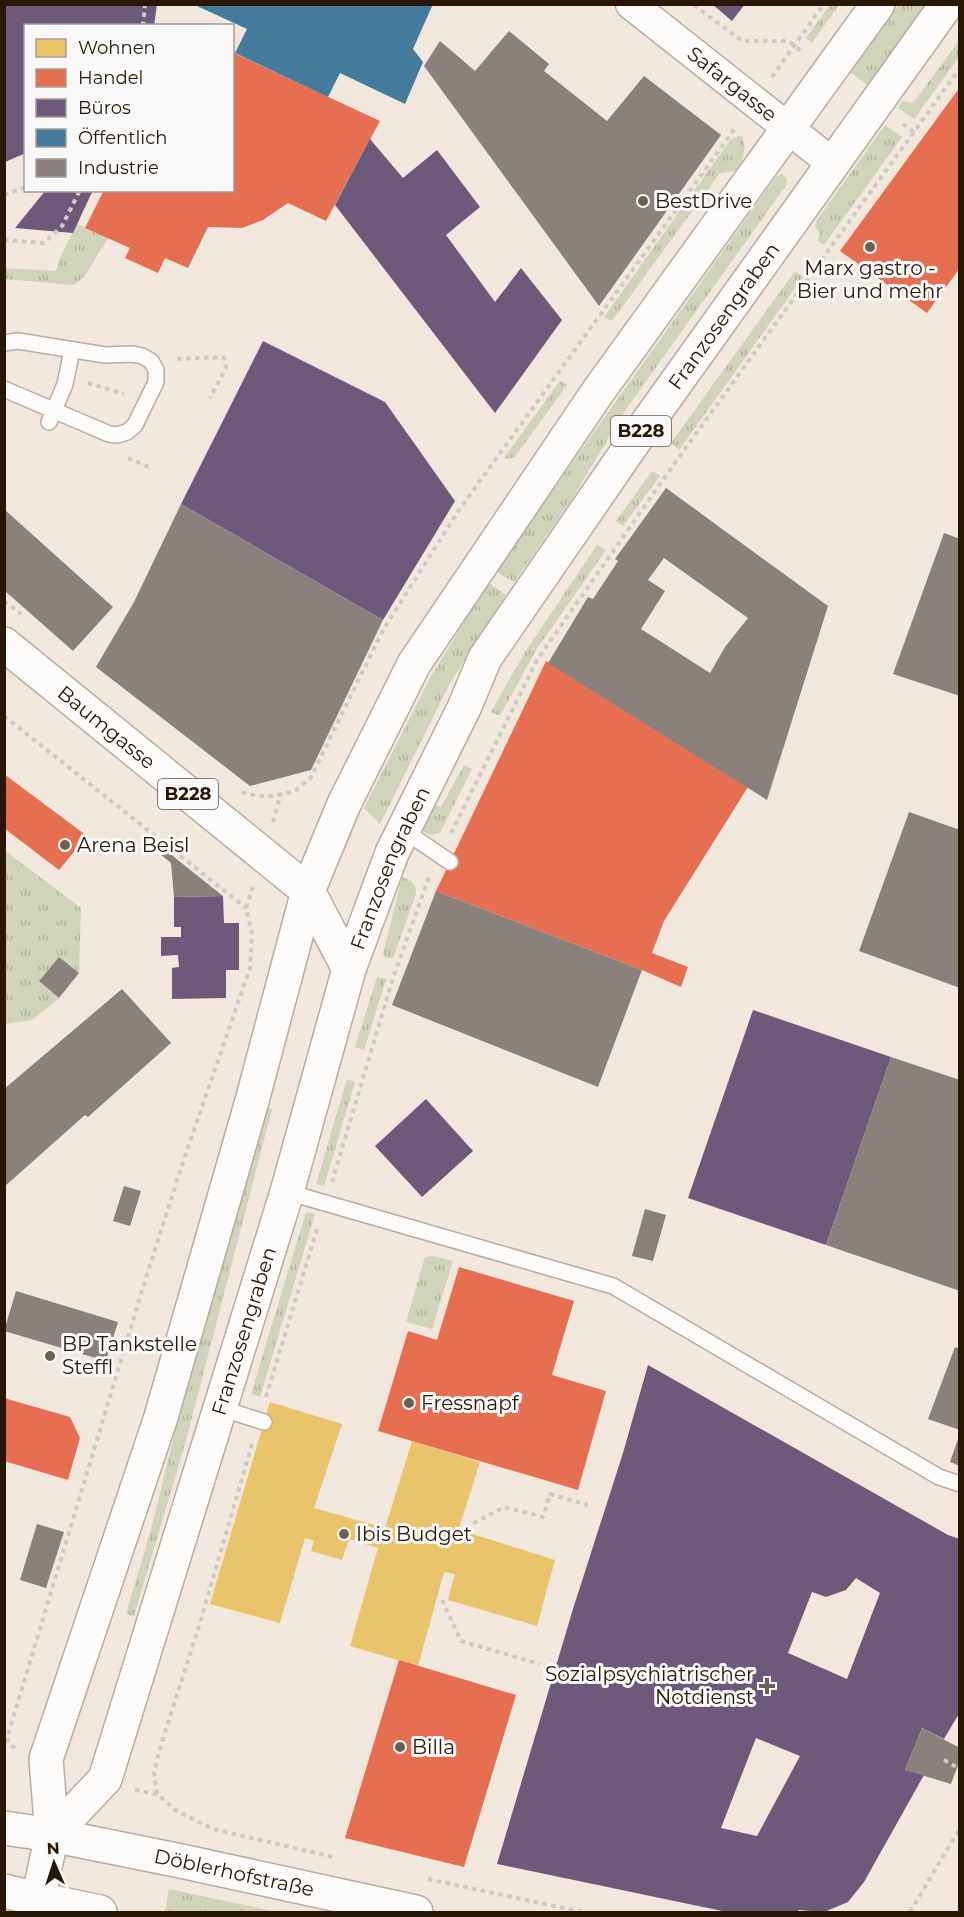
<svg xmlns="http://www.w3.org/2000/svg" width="964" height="1917" font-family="Montserrat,sans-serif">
  <defs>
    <pattern id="grass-tufts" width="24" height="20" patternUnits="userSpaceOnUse" patternTransform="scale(1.5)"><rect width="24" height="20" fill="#cfd4ba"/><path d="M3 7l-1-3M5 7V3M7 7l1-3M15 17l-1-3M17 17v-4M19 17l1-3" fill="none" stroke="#b2b59e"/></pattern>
  </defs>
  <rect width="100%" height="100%" fill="#f1e7dc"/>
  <path fill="url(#grass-tufts)" d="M 830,5 L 839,5 L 812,43 L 806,38 Z
    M 898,5 L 927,5 L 869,86 L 850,72 Z
    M 959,41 L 959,57 L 914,119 L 898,108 L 903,101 L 913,103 Z
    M 885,125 L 902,137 L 824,245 L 818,241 L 820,234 L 815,226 L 817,220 Z
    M 742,135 C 747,149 743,158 737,171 L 720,173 L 612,321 L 604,317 L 731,139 Z
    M 782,174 L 786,178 L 787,184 L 624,412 L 570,502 L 514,582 L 495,571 L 776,177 Z
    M 77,224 L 108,238 L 84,277 L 74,285 L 5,279 L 4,268 L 56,271 L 60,258 Z
    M 795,271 L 803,277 L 679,450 L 671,443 Z
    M 560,381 L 567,385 L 514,458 L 503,459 Z
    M 652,471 L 660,476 L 623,526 L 616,521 Z
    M 597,545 L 606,550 L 536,650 L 500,716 L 491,712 L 525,652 Z
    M 488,582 L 506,595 L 449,685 L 380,824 L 364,808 L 429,680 Z
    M 464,765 L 472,769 L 440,833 L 430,835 L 420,829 L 428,808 L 434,805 L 441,807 Z
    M 4,850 L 81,908 L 79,973 L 59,957 L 39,981 L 59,998 L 32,1020 L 5,1024 Z
    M 402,877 C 412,881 416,883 416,894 L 393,958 L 386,958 L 383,954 Z
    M 377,977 L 386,979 L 364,1050 L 355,1047 Z
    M 347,1079 L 355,1082 L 324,1186 L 316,1184 Z
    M 264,1107 L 272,1109 L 185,1444 L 134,1616 L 126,1614 L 152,1526 L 207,1298 Z
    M 306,1212 L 315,1214 L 260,1397 L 251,1394 Z
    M 433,1256 L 453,1261 L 432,1329 L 406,1322 L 425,1257 Z
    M 169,1889 L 277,1912 L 165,1911 Z"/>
  <path fill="#e9c46a" d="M 270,1402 L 342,1424 L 314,1508 L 385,1528 L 412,1441 L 480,1462 L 457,1535 L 468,1537 L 469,1533 L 555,1560 L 537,1626 L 448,1600 L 455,1574 L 444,1572 L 418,1666 L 350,1646 L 378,1548 L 349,1539 L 342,1560 L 311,1551 L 314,1541 L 305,1538 L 280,1623 L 210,1604 Z"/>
  <path fill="#e76f51" d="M 232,52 L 380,121 L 326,221 L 288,203 L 263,220 L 242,228 L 208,227 L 188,268 L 165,258 L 158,273 L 125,258 L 130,248 L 85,228 L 104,190 L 232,190 Z
    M 960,87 L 960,268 L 927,313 L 840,251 Z
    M 546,661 L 748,787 L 664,921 L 652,953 L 688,967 L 681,987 L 642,970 L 436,891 Z
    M 4,774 L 87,836 L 59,870 L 4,828 Z
    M 459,1267 L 574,1301 L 552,1375 L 606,1391 L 578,1490 L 378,1431 L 408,1331 L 437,1340 Z
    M 4,1398 L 70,1417 L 80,1438 L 68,1480 L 4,1461 Z
    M 399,1660 L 516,1695 L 464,1867 L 345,1838 Z"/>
  <path fill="#6d597a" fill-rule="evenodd" d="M 5,4 L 157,4 L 154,26 L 26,26 L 26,153 L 5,162 Z
    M 712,4 L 745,4 L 732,21 Z
    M 370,139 L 403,178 L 437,150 L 480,207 L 446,235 L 495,302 L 521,268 L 562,320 L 495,413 L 335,205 Z
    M 46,190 L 93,190 L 73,233 L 15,228 Z
    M 263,341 L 385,402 L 455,501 L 383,620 L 181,504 Z
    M 223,896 L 224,923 L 239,923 L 239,970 L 226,970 L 226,998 L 172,999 L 172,968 L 179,967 L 178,955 L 161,956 L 161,937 L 181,937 L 181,927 L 174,927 L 174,897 Z
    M 753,1010 L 891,1057 L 826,1245 L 688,1198 Z
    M 426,1099 L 473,1151 L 422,1197 L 375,1146 Z
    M 648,1365 L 948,1535 L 960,1539 L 960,1712 L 944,1739 L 922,1728 L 905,1770 L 924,1775 L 864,1882 L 848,1902 L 824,1912 L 799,1910 L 797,1912 L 727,1912 L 497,1864 L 573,1609 L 623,1453 ZM 856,1578 L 880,1593 L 847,1679 L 788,1653 L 812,1592 L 826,1597 L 846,1590 ZM 756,1738 L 800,1756 L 757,1836 L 721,1828 Z"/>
  <path fill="#457b9d" d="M 198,4 L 433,4 L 413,49 L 423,62 L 405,104 L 340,73 L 328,97 L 235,53 L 247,29 L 197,6 Z"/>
  <path fill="#8a817c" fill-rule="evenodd" d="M 509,31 L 549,64 L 544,71 L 607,121 L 644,76 L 721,135 L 599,306 L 424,66 L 440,41 L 475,71 Z
    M 666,488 L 828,606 L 767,800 L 548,663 L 588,597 L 593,599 L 618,561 L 615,559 ZM 664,558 L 748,618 L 725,647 L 710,673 L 641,629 L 665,591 L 648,580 Z
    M 181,504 L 383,620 L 311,770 L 250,786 L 96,667 L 134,602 Z
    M 5,510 L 113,607 L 73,651 L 5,591 Z
    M 944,533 L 960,539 L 960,696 L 893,674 Z
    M 909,812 L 960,830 L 960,988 L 859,951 Z
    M 164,849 L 223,896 L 174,897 L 171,863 L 160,854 Z
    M 436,891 L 642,970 L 598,1087 L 392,1005 Z
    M 59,957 L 79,973 L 59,998 L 39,981 Z
    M 122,989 L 171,1043 L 88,1117 L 85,1115 L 4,1187 L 4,1089 Z
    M 891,1057 L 960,1080 L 960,1291 L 826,1245 Z
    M 124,1186 L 141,1191 L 130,1226 L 113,1221 Z
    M 645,1209 L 666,1215 L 653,1261 L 632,1256 Z
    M 16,1291 L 118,1322 L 106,1361 L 4,1331 Z
    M 955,1347 L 960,1349 L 960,1430 L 928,1419 Z
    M 959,1436 L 960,1436 L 960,1466 L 950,1462 Z
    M 37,1524 L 64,1532 L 46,1588 L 20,1580 Z
    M 922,1728 L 960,1748 L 960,1760 L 951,1784 L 905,1770 Z"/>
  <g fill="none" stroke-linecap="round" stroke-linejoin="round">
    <g stroke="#baad9e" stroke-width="18">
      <path id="lane" d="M 4,343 L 18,341 L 105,355 L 133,354 L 142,356 L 151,361 L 156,370 L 156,382 L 135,425 L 127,432 L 117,435 L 109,434 L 4,389
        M 49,422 L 65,384 L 72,350
        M 403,830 L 450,862
        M 287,1192 L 613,1286 L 939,1477 L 960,1484
        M 220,1408 L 264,1422"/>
    </g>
    <g stroke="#baad9e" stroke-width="33">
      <g id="street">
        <path id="s1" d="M 631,4 L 832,163"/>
      </g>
    </g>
    <g stroke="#baad9e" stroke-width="36">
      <g id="secondary">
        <path id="s2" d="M 52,1835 L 181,1861 L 416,1912"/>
        <path d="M 38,1899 L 100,1912"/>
      </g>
    </g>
    <g stroke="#baad9e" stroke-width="36">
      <g id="primary">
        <path id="s3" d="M 4,644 L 308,891 L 349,969"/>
        <path id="s4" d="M 52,1835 L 105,1779 L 287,1192 L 349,969 L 392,853 L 464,708 L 485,658 L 635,440 L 947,4"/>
        <path d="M 38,1899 L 52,1835 L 46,1759 L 161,1417 L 252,1101 L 308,891 L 344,804 L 414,664 L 597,393 L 878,4"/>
      </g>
    </g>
    <g stroke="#baad9e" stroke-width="36">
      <path id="highway" d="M 4,1828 L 52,1835
        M 4,1891 L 38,1899"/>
    </g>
    <path stroke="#cecac5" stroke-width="4" stroke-dasharray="4.5 4.5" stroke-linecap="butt" d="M 694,5 L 742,41 L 788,41 L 804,53
      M 143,26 L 145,4
      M 772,77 L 824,4
      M 903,124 L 914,132
      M 4,195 L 26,187
      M 4,240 L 44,243 L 62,226 L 80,190
      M 177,359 L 222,357 L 224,358 L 226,368 L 210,398
      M 88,383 L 124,394
      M 128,458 L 153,469
      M 4,601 L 21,614
      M 4,716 L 246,908
      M 242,792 C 258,798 280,797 296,790 C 301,787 307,781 311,777 L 383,630 L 459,510 L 736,127
      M 273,822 L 281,793
      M 451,833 L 537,660 L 672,467 L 960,68
      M 332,1182 L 393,978 L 429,877
      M 266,1397 L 318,1226
      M 462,1536 L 465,1528 L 504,1507 L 543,1517 L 550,1494 L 588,1505
      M 442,1600 L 461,1641 L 540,1664
      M 15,1748 L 8,1743 L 7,1738 L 144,1284 L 185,1156 L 250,968 L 252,934 L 246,908 L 253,887
      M 944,1760 L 960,1769
      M 135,1790 L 157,1794 L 175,1810 L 213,1829 L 333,1857
      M 157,1794 L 154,1772 L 160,1748 L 200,1623 L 252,1444
      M 428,1879 L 582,1912
      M 910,1912 L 960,1828"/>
    <use href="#lane" stroke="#fdfbfa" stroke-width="15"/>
    <use href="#street" stroke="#fdfbfa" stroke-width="30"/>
    <use href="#secondary" stroke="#fdfbfa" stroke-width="33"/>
    <use href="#primary" stroke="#fdfbfa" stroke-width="33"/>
    <use href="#highway" stroke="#fdfbfa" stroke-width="33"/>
  </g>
  <g fill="#6e6050" stroke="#f8f8f8" stroke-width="2">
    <circle cx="643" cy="201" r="6"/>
    <circle cx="870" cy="247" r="6"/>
    <circle cx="65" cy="845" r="6"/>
    <circle cx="50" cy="1356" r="6"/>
    <circle cx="409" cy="1403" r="6"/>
    <circle cx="344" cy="1534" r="6"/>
    <path d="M764 1677h6v6h6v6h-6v6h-6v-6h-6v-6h6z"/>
    <circle cx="400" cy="1747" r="6"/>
  </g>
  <g text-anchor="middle" stroke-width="6" stroke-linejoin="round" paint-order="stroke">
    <g fill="#f8f8f8" stroke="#665a4d" stroke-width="1.5">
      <rect x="611" y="416" width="60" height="30" rx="4.5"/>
      <rect x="158" y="779" width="60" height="30" rx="4.5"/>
    </g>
    <g font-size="18" font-weight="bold" fill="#281704">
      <text x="641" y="437">B228</text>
      <text x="188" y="800">B228</text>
    </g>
    <g font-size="20" fill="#281704" stroke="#f8f8f8">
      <text dy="7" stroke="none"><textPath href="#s1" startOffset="129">Safargasse</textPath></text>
      <text dy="7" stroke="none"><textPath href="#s4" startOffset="1680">Franzosengraben</textPath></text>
      <text dy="7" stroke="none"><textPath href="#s3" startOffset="132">Baumgasse</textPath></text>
      <text dy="7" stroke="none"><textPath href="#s4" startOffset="1032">Franzosengraben</textPath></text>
      <text dy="7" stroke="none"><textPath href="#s4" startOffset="546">Franzosengraben</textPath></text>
      <text dy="7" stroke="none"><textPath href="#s2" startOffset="186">Döblerhofstraße</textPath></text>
    </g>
    <g font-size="20" fill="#281704" stroke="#f8f8f8" text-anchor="start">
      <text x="655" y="208">BestDrive</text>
      <text x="870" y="275" text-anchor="middle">Marx gastro -<tspan x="870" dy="23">Bier und mehr</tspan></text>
      <text x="77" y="852">Arena Beisl</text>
      <text x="62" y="1351">BP Tankstelle<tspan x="62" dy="23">Steffl</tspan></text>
      <text x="421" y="1410">Fressnapf</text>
      <text x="356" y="1541">Ibis Budget</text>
      <text x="754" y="1681" text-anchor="end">Sozialpsychiatrischer<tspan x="754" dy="23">Notdienst</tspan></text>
      <text x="412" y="1754">Billa</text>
    </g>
  </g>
  <rect width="964" height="1917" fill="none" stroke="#281704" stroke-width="12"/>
  <rect x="24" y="24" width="210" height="168" fill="#f8f8f8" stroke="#a59e96" stroke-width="1.5"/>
  <rect x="36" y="39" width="30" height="18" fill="#e9c46a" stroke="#a59e96" stroke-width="1.5"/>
  <text x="78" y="54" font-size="18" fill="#281704">Wohnen</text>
  <rect x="36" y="69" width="30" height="18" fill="#e76f51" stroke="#a59e96" stroke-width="1.5"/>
  <text x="78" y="84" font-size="18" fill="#281704">Handel</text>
  <rect x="36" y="99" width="30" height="18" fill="#6d597a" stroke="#a59e96" stroke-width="1.5"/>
  <text x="78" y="114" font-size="18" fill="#281704">Büros</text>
  <rect x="36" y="129" width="30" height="18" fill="#457b9d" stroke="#a59e96" stroke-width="1.5"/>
  <text x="78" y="144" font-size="18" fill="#281704">Öffentlich</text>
  <rect x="36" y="159" width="30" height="18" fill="#8a817c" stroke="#a59e96" stroke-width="1.5"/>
  <text x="78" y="174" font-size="18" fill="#281704">Industrie</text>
  <g transform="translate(54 1863) rotate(357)" stroke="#f8f8f8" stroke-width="4.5" paint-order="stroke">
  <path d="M0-4.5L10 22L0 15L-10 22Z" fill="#281704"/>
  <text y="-9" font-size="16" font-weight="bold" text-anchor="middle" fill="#281704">N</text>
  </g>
</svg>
